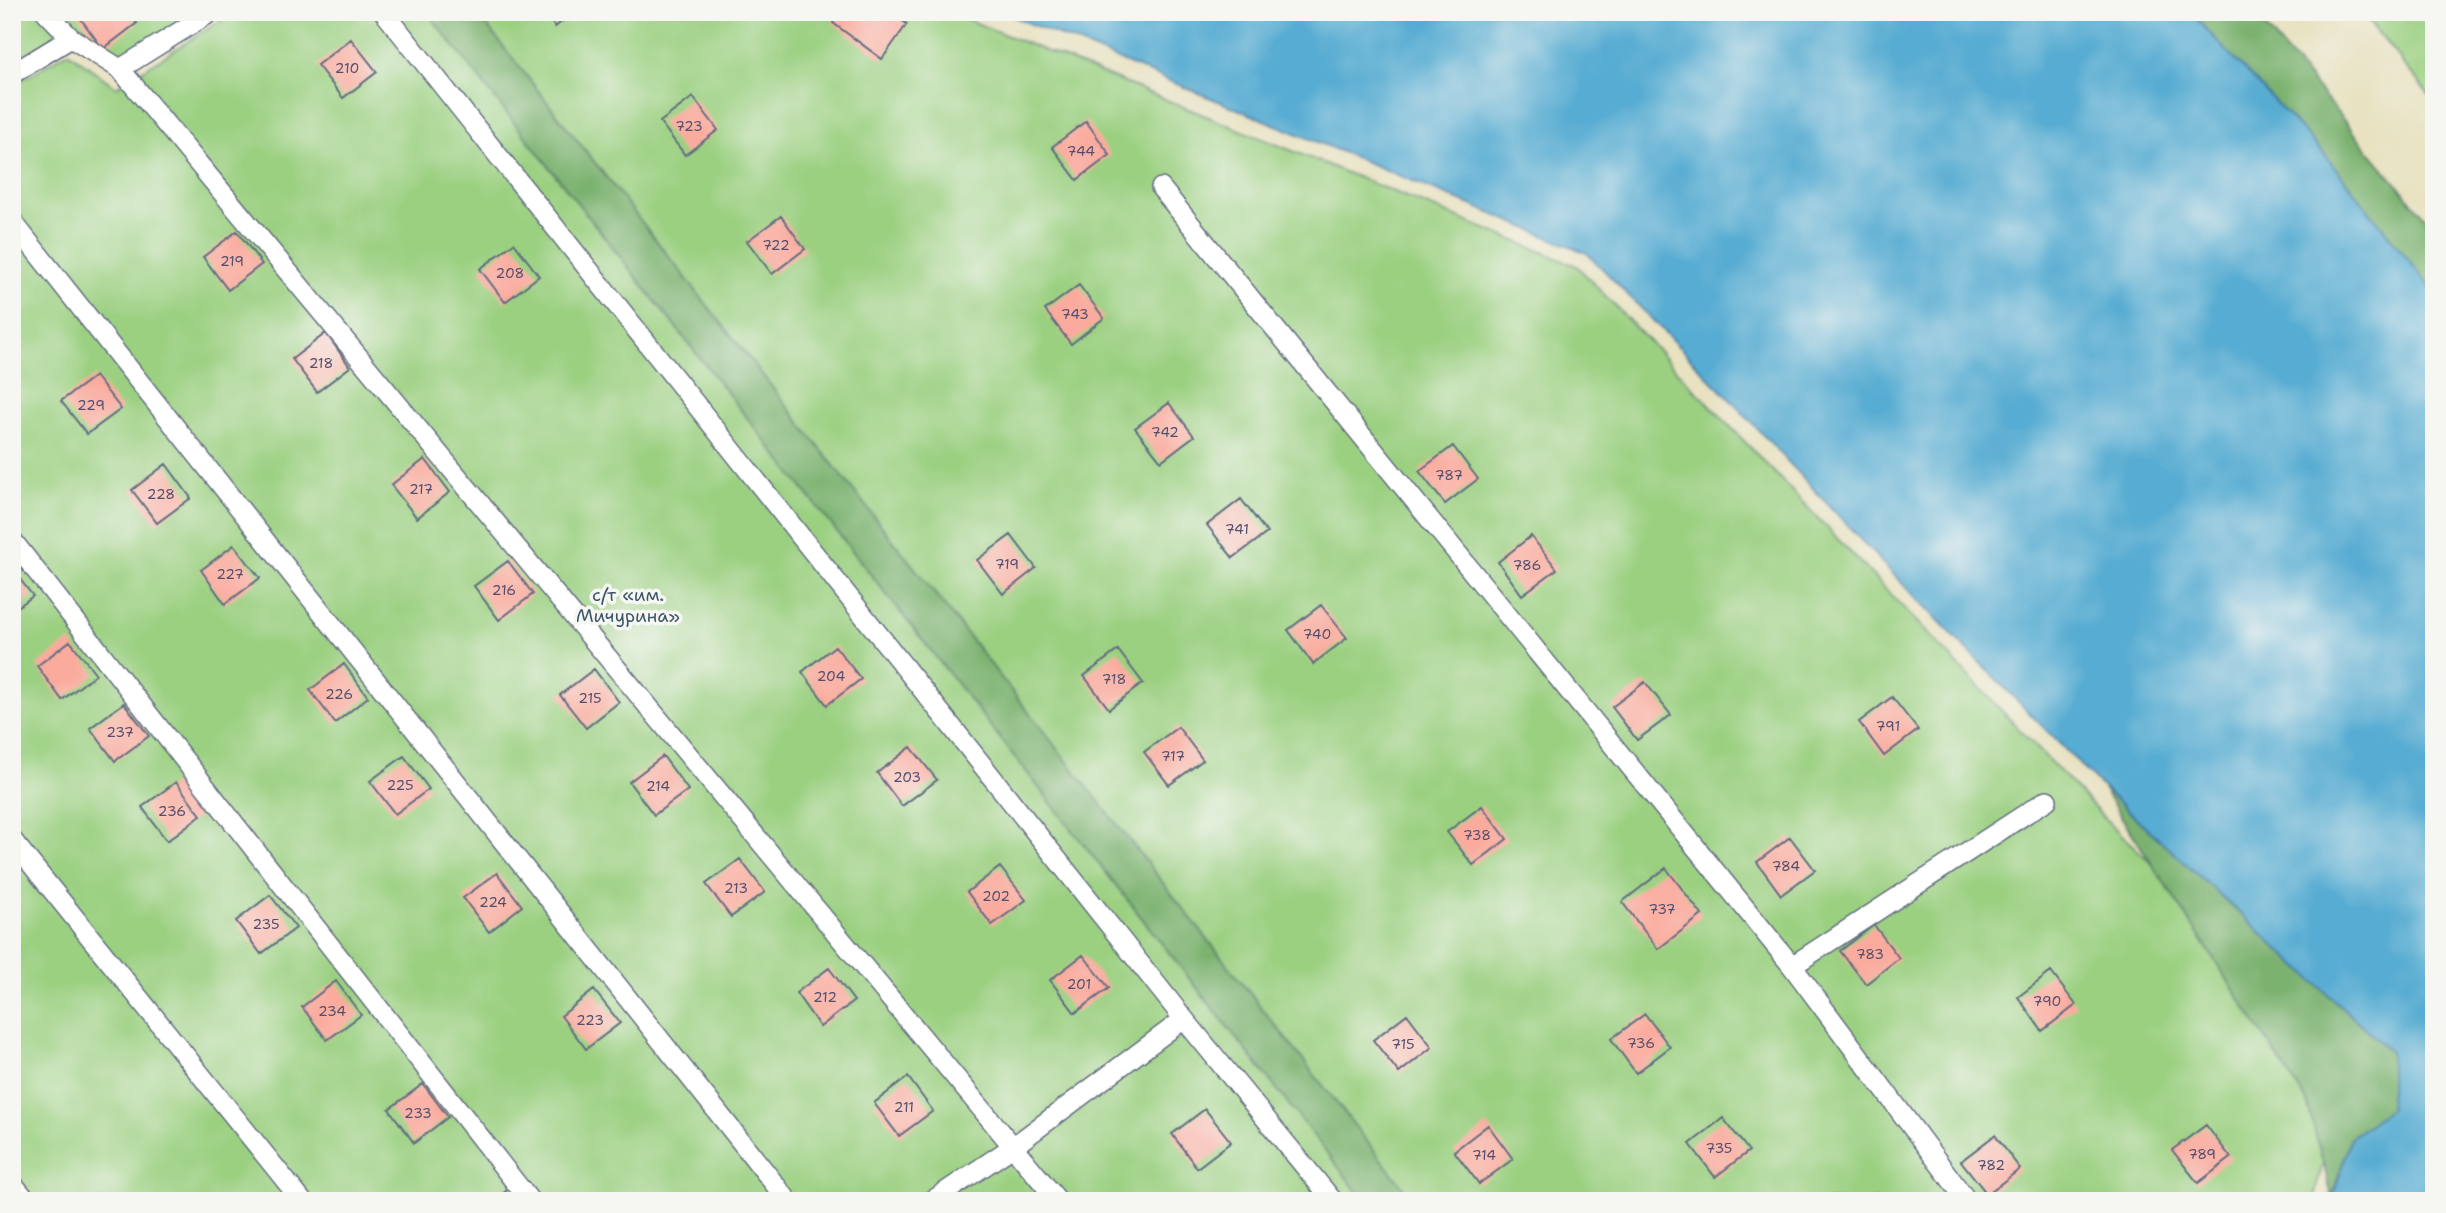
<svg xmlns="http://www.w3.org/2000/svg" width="2446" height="1213" font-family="'Shantell Sans',sans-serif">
  <rect width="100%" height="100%" fill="#f6f6f2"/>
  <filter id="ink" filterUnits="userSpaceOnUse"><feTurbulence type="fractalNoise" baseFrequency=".0143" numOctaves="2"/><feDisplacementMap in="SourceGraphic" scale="14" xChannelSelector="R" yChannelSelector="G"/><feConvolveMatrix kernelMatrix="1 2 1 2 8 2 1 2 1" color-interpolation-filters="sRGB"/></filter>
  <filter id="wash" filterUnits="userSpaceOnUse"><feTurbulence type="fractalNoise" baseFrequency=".00686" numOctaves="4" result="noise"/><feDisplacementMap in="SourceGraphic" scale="28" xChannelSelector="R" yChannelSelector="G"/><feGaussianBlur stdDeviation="1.57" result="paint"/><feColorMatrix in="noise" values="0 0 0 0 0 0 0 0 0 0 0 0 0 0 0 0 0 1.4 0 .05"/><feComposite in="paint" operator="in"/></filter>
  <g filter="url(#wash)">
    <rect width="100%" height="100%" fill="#e8e2c1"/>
    <path fill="#9bd081" stroke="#5b8070" stroke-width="2" d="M 12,12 L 195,12 L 118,62 L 71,32 L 12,66 Z
      M 234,12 L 949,12 L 1577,266 L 2103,817 L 2351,1053 L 2313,1201 L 12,1201 L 12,86 L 68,52 L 116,87 Z
      M 2361,12 L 2434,12 L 2434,101 Z"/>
    <path fill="#7cb26f" stroke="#4c7066" stroke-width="2" d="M 427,12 L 476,12 L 1414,1201 L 1365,1201 Z
      M 2190,12 L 2253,12 L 2434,228 L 2434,292 L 2325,155 Z
      M 2102,787 L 2390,1051 L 2390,1109 L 2351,1137 L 2332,1197 L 2307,1102 Z"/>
    <path fill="#56acd2" stroke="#386e98" stroke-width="2" d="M 1002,12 L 2190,12 L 2325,155 L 2434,292 L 2434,1201 L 2332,1201 L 2351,1137 L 2390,1109 L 2390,1051 L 2102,787 L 1887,568 L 1726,395 L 1587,253 Z"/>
    <g id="blocks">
      <path fill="#faab9e" d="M 83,12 L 128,12 L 137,23 L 103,49 L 78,15 Z
        M 544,12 L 574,12 L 555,27 Z
        M 841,12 L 890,12 L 907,24 L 882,59 L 833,23 Z
        M 351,39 L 377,72 L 343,98 L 317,65 Z
        M 693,97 L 718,130 L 685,155 L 660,122 Z
        M 1086,121 L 1110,155 L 1077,180 L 1052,147 Z
        M 781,216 L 805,249 L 772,274 L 747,241 Z
        M 237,231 L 262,264 L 228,290 L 203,257 Z
        M 514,243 L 539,276 L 505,302 L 480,269 Z
        M 1079,285 L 1104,318 L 1071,344 L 1045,310 Z
        M 326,333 L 350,367 L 317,392 L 292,359 Z
        M 95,376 L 121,409 L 87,434 L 61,401 Z
        M 1169,403 L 1194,436 L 1161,461 L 1135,428 Z
        M 1453,446 L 1478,479 L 1445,504 L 1419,471 Z
        M 425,459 L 450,492 L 417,518 L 391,485 Z
        M 166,464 L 191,498 L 157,523 L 132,490 Z
        M 1241,499 L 1267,533 L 1233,558 L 1207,525 Z
        M 1011,535 L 1036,568 L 1003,594 L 977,560 Z
        M 1531,536 L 1557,569 L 1522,595 L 1498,562 Z
        M 234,545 L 260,578 L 225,604 L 201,570 Z
        M 508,561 L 533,594 L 499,620 L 474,586 Z
        M 12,569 L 33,596 L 12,611 Z
        M 1321,605 L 1347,638 L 1313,664 L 1288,630 Z
        M 70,641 L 96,674 L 62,700 L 37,666 Z
        M 835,646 L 861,679 L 827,705 L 802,672 Z
        M 1118,650 L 1143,683 L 1109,709 L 1084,676 Z
        M 344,664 L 368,697 L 335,723 L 310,690 Z
        M 594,669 L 619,702 L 586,728 L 560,695 Z
        M 1645,682 L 1671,715 L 1637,740 L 1612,707 Z
        M 1892,697 L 1918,730 L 1884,756 L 1859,722 Z
        M 124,703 L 149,736 L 115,761 L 90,728 Z
        M 1178,727 L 1203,760 L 1169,785 L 1144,752 Z
        M 911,747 L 937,780 L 902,806 L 877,773 Z
        M 404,756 L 429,789 L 395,814 L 370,781 Z
        M 663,756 L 688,790 L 654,815 L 629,782 Z
        M 176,782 L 201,815 L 167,841 L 142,807 Z
        M 1482,806 L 1507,839 L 1473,865 L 1447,832 Z
        M 1790,837 L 1815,870 L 1781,895 L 1757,862 Z
        M 740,859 L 765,892 L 731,917 L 706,884 Z
        M 1000,867 L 1026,900 L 992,925 L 967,892 Z
        M 1666,868 L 1702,915 L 1658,949 L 1622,902 Z
        M 497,873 L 522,906 L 489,932 L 463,898 Z
        M 270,895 L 296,928 L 261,954 L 236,921 Z
        M 1874,925 L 1899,958 L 1866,984 L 1840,951 Z
        M 1083,955 L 1109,988 L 1075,1013 L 1050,980 Z
        M 829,968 L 854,1001 L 820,1027 L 796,993 Z
        M 2051,972 L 2076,1005 L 2042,1031 L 2018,997 Z
        M 336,981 L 361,1015 L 327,1040 L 302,1007 Z
        M 594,990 L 620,1023 L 586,1049 L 561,1016 Z
        M 1407,1014 L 1432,1047 L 1399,1073 L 1373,1040 Z
        M 1645,1014 L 1670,1047 L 1636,1073 L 1611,1039 Z
        M 908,1077 L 933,1111 L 899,1136 L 874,1103 Z
        M 423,1084 L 448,1117 L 414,1143 L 389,1109 Z
        M 1205,1109 L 1231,1142 L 1197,1168 L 1172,1134 Z
        M 1723,1118 L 1749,1151 L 1715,1177 L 1690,1144 Z
        M 1488,1125 L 1513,1159 L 1479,1184 L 1454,1151 Z
        M 2206,1125 L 2231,1158 L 2198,1183 L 2172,1150 Z
        M 1995,1135 L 2020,1169 L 1987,1194 L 1961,1161 Z
        M 510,1188 L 520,1201 L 493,1201 Z"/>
    </g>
  </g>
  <g filter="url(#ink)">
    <use href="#blocks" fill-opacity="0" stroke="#636e81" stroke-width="2"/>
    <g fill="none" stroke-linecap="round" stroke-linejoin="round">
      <g stroke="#636e81" stroke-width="22">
        <path id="service" d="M 46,12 L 71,38 L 120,69 L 1058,1201
          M 384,12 L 1184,1019 L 1333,1201
          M 120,69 L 211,12
          M 12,74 L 71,38
          M 1161,188 L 1792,966 L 1967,1201
          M 12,221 L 788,1201
          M 12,540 L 530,1201
          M 12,840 L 302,1201
          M 1792,966 L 2047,800
          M 12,1183 L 27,1201
          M 932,1201 L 1014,1146 L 1184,1019"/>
      </g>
      <use href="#service" stroke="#fff" stroke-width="19"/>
    </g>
  </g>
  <g text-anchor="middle" stroke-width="7" stroke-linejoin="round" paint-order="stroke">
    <g font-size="14" fill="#534e6e">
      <text x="347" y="73">210</text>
      <text x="689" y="131">723</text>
      <text x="1081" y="156">744</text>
      <text x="776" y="250">722</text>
      <text x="232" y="266">219</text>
      <text x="510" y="278">208</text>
      <text x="1075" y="319">743</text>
      <text x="321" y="368">218</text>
      <text x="91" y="410">229</text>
      <text x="1165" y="437">742</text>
      <text x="1449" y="480">787</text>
      <text x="421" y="494">217</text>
      <text x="161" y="499">228</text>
      <text x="1237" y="534">741</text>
      <text x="1007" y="569">719</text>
      <text x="1527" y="570">786</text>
      <text x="230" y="579">227</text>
      <text x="504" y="595">216</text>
      <text x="1317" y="639">740</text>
      <text x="831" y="681">204</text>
      <text x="1114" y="684">718</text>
      <text x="339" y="699">226</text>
      <text x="590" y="703">215</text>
      <text x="1888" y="731">791</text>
      <text x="120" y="737">237</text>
      <text x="1173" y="761">717</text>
      <text x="907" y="782">203</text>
      <text x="400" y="790">225</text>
      <text x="658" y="791">214</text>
      <text x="172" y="816">236</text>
      <text x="1477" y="840">738</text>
      <text x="1786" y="871">784</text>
      <text x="736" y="893">213</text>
      <text x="996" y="901">202</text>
      <text x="493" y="907">224</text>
      <text x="1662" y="914">737</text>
      <text x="266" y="929">235</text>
      <text x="1870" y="959">783</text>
      <text x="1079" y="989">201</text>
      <text x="825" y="1002">212</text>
      <text x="2047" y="1006">790</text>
      <text x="332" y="1016">234</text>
      <text x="590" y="1025">223</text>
      <text x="1641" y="1048">736</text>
      <text x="1403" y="1049">715</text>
      <text x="904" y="1112">211</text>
      <text x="418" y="1118">233</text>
      <text x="1719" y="1153">735</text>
      <text x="2202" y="1159">789</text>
      <text x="1484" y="1160">714</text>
      <text x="1991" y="1170">782</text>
    </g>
    <g font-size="18" fill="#3b5767" stroke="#f6f6f2">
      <text x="628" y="601">с/т «им.<tspan x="628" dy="21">Мичурина»</tspan></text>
    </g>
  </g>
  <rect width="2446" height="1213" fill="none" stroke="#f6f6f2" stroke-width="42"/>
</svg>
